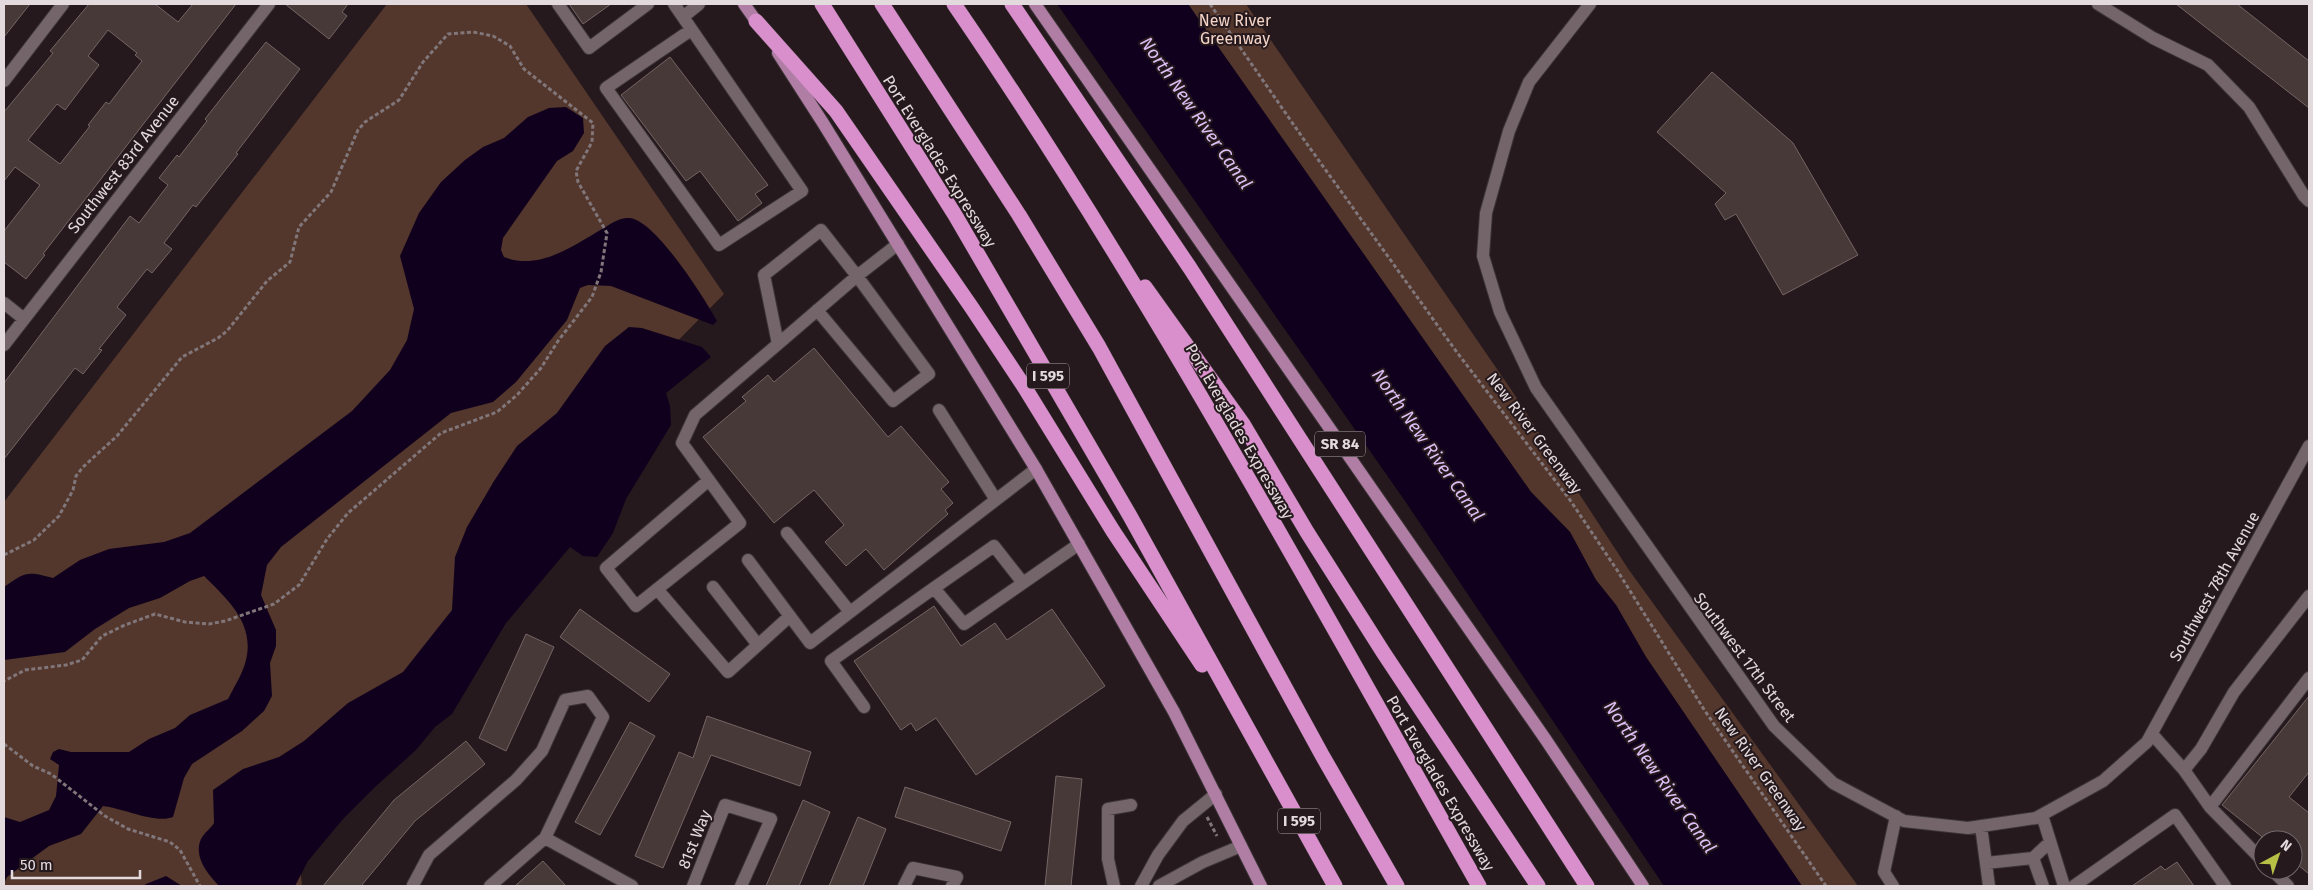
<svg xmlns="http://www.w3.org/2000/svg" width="2313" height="890" font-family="'Fira Sans',sans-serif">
  <rect width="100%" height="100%" fill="#25191d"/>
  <path fill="#53372c" d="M 387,4 L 526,4 L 724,294 L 649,370 L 298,846 L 302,886 L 4,886 L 4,502 Z
    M 1188,4 L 1246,4 L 1510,388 L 1629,570 L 1858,886 L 1802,886 L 1646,657 L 1616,605 L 1596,580 L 1570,532 L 1531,492 Z"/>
  <path fill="#11001d" d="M 1057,4 L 1188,4 L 1531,492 L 1570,532 L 1596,580 L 1616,605 L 1646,657 L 1802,886 L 1664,886 L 1405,501 Z
    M 566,107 L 583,118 L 584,133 L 573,151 L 557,161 L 503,238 L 501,250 L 504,257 C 539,271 573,246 602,229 C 610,224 620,217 630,218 C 656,221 705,299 717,321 L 713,325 L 611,286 L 588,285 L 580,288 L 567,320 L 516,382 L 493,402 L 451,413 L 281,547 L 267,565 L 261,595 L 276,630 L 276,646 L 270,663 L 272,696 L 264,711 L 242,731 L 192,764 L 184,778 L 173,817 C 156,824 122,808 103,806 L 81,834 L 49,846 L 7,877 L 4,883 L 4,817 L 20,822 L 49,810 L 56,796 L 59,765 L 50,759 L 53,752 L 59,749 L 71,752 L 129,752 L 149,739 L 175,728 L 190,715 L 228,699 C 234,687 243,673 246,660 C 255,623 227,599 204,576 L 190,581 L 160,598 L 129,608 L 95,629 L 65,652 L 4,660 L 4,587 C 26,572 26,571 53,578 L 80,560 L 109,549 L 164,542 L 190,533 L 352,411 L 390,370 L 407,340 L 414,309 L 400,256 L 419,213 L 441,182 L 465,160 L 483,147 L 504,138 L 528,117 L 549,108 Z
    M 629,327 L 642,328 L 702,347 L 711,357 L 666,393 L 670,406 L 671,425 L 626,499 L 613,533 L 597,557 L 583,556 L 570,547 L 506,623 L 452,714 L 435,727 L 416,750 L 374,788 L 343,819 L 308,861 L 295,886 L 219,886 C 208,874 193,857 201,839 C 204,833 211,828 214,823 L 213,790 L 243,769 L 279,757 L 304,741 L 348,703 L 403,672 L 452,610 L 455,557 L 467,527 L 494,481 L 517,446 L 557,413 L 605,346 Z
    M 166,876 L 182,886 L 143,886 L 146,884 Z"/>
  <path fill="#463938" stroke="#756565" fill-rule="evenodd" d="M 4,4 L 30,4 L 4,37 Z
    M 89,4 L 155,4 L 178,22 L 193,4 L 236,4 L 43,254 L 45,255 L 26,279 L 4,262 L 4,231 L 40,185 L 15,167 L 4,181 L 4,112 L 53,53 L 50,51 ZM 108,30 L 137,53 L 135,55 L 142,61 L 109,104 L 106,102 L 88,125 L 90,126 L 60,164 L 28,140 L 57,104 L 65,110 L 99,65 L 88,56 Z
    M 285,4 L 348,4 L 342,12 L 347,16 L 329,39 Z
    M 569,4 L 611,4 L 583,24 Z
    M 2176,4 L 2237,4 L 2309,61 L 2309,108 Z
    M 266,42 L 300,69 L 236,153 L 238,154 L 196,207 L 193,205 L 164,243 L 172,249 L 152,273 L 147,269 L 117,307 L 126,315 L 99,349 L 102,350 L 83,374 L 75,368 L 4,459 L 4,383 L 130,216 L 139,223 L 168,185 L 159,178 L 177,155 L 179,157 L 207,121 L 205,119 L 227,91 Z
    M 670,57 L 768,185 L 755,194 L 762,203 L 738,221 L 700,171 L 686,181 L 621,95 Z
    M 1712,72 L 1793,143 L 1858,255 L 1783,295 L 1736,214 L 1725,220 L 1715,204 L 1726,193 L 1657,132 Z
    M 814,348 L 888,437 L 901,426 L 949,482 L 941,489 L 953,503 L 945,510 L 948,514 L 884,570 L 866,549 L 846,566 L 825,542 L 844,525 L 814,490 L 774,523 L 703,437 L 746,401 L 742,397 L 768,375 L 774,382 Z
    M 934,606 L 961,646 L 995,623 L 1007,640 L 1052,609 L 1105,686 L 976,775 L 936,718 L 916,731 L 911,723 L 901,730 L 854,661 Z
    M 580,609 L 670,674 L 649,702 L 560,637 Z
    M 526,634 L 554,647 L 506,751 L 479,738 Z
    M 2309,696 L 2309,772 L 2289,797 L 2309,813 L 2309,874 L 2293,861 L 2293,840 L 2266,840 L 2222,805 Z
    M 707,716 L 811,752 L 800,786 L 711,755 L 663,868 L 635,856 L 679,752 L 693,758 Z
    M 630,722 L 655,736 L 600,835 L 575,822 Z
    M 466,741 L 485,764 L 415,821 L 361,886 L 323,886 L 394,800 Z
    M 1056,776 L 1082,779 L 1071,886 L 1045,886 Z
    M 905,787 L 1011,822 L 1001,851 L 895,817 Z
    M 803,800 L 830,812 L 799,886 L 766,886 Z
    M 858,817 L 886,829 L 863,886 L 829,886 Z
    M 543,861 L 566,886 L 515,886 Z
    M 2177,862 L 2194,886 L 2132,886 L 2161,866 L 2165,870 Z"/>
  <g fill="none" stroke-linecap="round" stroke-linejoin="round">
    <g stroke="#3c3436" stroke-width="14">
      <path id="minor" d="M 558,4 L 589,48 L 648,4
        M 674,4 L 683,17 L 699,4
        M 1590,4 L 1529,82 L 1509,131 L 1486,213 L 1483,256 L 1500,312 L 1536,388 L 1774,726 L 1833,783 L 1904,821 L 1968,828 L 2036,818 L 2103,781 L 2147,742 L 2309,446
        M 2098,4 L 2153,38 L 2208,65 L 2249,107 L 2304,196 L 2309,201
        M 683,17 L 802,191 L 719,245 L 606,88 L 691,30
        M 4,81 L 63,4
        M 4,303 L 24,319
        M 778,344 L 857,276 L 929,374 L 893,401 L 817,310
        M 4,345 L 269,4
        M 939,410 L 996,500
        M 709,480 L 606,568 L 636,606 L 740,523 L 682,443 L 695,415 L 778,344 L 764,275 L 821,230 L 857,276 L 898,244
        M 787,533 L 850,612
        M 748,560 L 810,643 L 1036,469
        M 1023,583 L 994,546 L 934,588 L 964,624 L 1079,544
        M 657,589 L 728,672 L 758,645 L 713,587
        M 758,645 L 790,616
        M 864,707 L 831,661 L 934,588
        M 2152,734 L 2184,770 L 2210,807
        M 2184,770 L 2201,749 L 2234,692 L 2309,596
        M 2042,815 L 2064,886
        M 1981,826 L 1989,886
        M 545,838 L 632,886
        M 2033,858 L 2043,886
        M 2263,861 L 2210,807 L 2309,678
        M 1986,863 L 2033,858 L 2050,842
        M 2272,870 L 2288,886
        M 414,886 L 413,885 L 429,855 L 516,780 L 542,751 L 565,700 L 588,696 L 603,717 L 545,838 L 490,886
        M 693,886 L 725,805 L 771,819 L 741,886
        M 904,886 L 913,868 L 957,877 L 952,886
        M 1114,886 L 1108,859 L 1108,809 L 1131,805
        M 1141,886 L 1158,855 L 1183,821 L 1216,794
        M 1159,886 L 1203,862 L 1241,846
        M 1893,886 L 1884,872 L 1896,816
        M 2074,886 L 2175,815 L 2225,886"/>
    </g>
    <g stroke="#3c3436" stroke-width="14">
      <path id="major" d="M 744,4 L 761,28
        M 1035,4 L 1546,740 L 1643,886
        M 778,53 L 823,123 L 1036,469 L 1174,712 L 1261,886"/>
    </g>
    <g stroke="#3c3436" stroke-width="16">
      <path id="highway" d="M 822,4 L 955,215 L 1130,516 L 1335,886
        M 882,4 L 1019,215 L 1099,347 L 1322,755 L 1397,886
        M 954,4 C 1147,286 1311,589 1479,886
        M 1012,4 L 1190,268 L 1587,886
        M 756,21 L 836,111 L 972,308 L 1025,388 L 1113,531 L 1202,665
        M 1145,287 L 1243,424 L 1307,532 L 1383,652 L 1538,886"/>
    </g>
    <path stroke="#81767a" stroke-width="3" stroke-dasharray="4 2.5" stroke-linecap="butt" d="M 1210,4 L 1307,144 L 1456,351 L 1570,500 L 1617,570 L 1705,711 L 1826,886
      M 4,555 L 34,540 L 59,516 L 73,490 L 76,476 L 83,467 L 117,436 L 182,357 L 218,338 L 227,331 L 267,281 L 290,262 L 299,227 L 331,192 L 358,130 L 365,122 L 399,100 L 423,62 L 448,34 L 473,32 L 493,36 L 510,46 L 524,69 L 593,123 L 592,142 L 576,171 L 578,182 L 607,233 L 601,272 L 592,297 L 558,341 L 541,368 L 517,395 L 497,412 L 441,433 L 348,513 L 327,539 L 299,585 L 274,604 L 225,621 L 209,624 L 185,622 L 155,614 L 125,625 L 102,636 L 82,660 L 66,665 L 25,670 L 4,681
      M 4,744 L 33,766 L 51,774 L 105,816 L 128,829 L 170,842 L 180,850 L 200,886
      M 1207,817 L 1217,836"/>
    <use href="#minor" stroke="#73656a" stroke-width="12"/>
    <use href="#major" stroke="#b07ea5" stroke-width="12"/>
    <use href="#highway" stroke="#d88fcc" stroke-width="15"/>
  </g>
  <g text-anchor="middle" stroke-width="4" stroke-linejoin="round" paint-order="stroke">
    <g fill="#25191d" stroke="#aaa0a3" stroke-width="1">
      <rect x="1027" y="363.5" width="42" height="25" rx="4"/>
      <rect x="1315" y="431.5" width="50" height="25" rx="4"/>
      <rect x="1278" y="808.5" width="42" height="25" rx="4"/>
    </g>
    <g font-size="15" font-weight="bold" fill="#e3dadd">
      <text x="1048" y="381">I 595</text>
      <text x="1340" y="449">SR 84</text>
      <text x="1299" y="826">I 595</text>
    </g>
    <g font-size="16" fill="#f4d4c7" stroke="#25191d">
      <text x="1235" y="26">New River<tspan x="1235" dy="18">Greenway</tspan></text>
    </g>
    <g font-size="16" fill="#e3dadd" stroke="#25191d">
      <text transform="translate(940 161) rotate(58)" y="6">Port Everglades Expressway</text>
      <text transform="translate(123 164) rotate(-52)" y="6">Southwest 83rd Avenue</text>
      <text transform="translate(1240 431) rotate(60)" y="6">Port Everglades Expressway</text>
      <text transform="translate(1535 433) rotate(53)" y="6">New River Greenway</text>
      <text transform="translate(2214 586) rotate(-61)" y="6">Southwest 78th Avenue</text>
      <text transform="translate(1745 657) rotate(53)" y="6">Southwest 17th Street</text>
      <text transform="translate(1761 769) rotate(55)" y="6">New River Greenway</text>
      <text transform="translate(1441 783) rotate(60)" y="6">Port Everglades Expressway</text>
      <text transform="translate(694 839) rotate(-68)" y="6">81st Way</text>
    </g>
    <g font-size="18" font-style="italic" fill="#ddbff6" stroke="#25191d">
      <text transform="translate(1196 113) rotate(55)" y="6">North New River Canal</text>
      <text transform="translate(1428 445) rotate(55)" y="6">North New River Canal</text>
      <text transform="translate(1660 777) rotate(55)" y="6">North New River Canal</text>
    </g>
  </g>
  <rect width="2313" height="890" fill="none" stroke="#e3dadd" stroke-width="10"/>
  <g transform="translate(2278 855) rotate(40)"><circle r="24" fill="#25191d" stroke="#71666a"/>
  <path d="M0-4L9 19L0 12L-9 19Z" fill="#b9c046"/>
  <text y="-8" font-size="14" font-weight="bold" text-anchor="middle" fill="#e3dadd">N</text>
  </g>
  <path d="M12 870v8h128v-8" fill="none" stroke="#e3dadd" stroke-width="2.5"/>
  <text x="20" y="870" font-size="15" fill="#e3dadd" stroke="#25191d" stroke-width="4" paint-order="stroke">50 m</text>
</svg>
